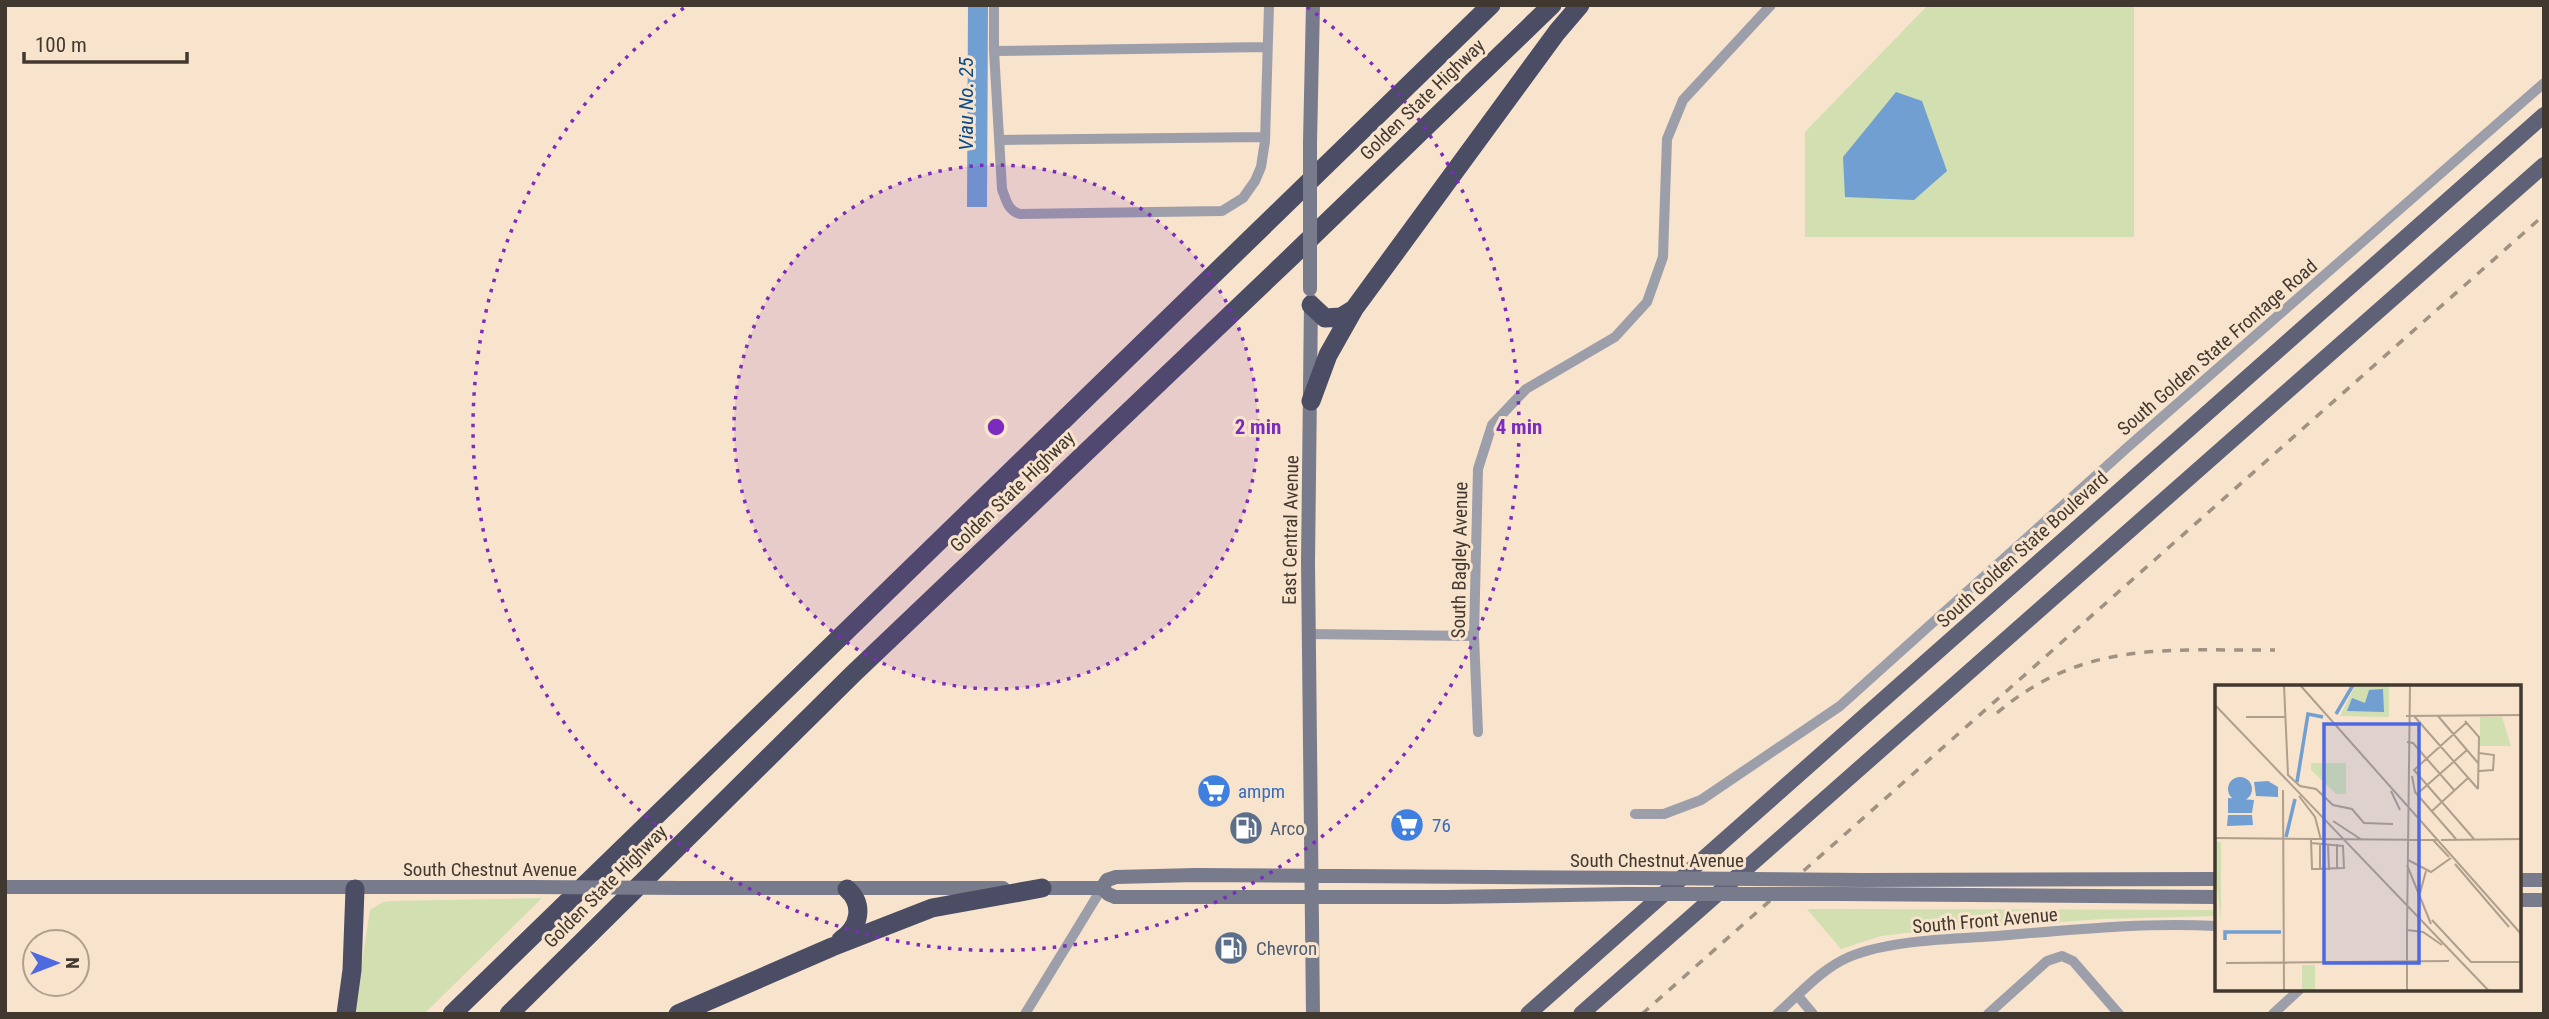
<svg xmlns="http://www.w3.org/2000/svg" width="2549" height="1019" font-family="'Roboto Condensed',sans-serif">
  <rect width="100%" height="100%" fill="#f8e3cc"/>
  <path fill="#d1dfb1" d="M 1928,5 L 2134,5 L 2134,237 L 1805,237 L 1805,132 Z
    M 542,898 L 424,1014 L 354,1014 L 370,910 L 383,902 L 394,901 Z
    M 1807,909 L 2216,910 L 2216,916 L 2102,919 L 1907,933 L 1881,936 L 1841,949 Z"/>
  <path fill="#729fd1" d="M 968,5 L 988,5 L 987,207 L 967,207 Z
    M 1896,92 L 1922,101 L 1947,171 L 1914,200 L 1845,197 L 1843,157 Z"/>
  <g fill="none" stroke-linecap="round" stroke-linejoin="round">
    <path stroke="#9c9eaa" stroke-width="10" d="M 994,5 L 994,51 L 1002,189 C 1006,200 1008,211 1020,214 L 1222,211 L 1243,198 L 1255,181 L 1261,167 L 1265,141 L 1269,5
      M 994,51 L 1267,47
      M 999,140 L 1265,137
      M 1308,634 L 1474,636
      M 1478,732 L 1474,636 L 1478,469 L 1492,425 L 1526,389 L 1615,337 L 1647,302 L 1663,257 L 1667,139 L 1683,100 L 1771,5
      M 1635,814 L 1664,814 L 1701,800 L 1840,706 L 2129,446 L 2544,83
      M 1798,996 L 1813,1014
      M 1025,1014 L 1102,888
      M 1777,1014 C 1800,994 1821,969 1849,957 C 1889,940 1953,939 1997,936 C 2069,930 2144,922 2216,926
      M 1988,1014 L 2047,961 L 2062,956 L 2073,961 L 2119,1014
      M 2273,1014 L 2300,989"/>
    <path stroke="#787b8c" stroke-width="14" d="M 1310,142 L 1313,5
      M 1311,301 L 1308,563 L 1313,1014
      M 1862,880 L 2216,879
      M 2519,880 L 2544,880
      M 5,887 L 531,887
      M 683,888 L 1003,888
      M 1034,888 L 1102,888 L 1108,894 L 1115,897 L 1445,897 L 1626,894
      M 1102,888 L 1107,880 L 1116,877 L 1196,875 L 1643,878
      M 1842,894 L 2216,897
      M 2519,900 L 2544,900"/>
    <path stroke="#5f6277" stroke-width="16" d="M 1528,1014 L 2544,115
      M 1581,1014 L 2544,165"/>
    <path stroke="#4a4d64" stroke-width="19" d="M 1311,305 L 1325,318 L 1341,317 L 1354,309
      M 1311,401 L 1328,355 L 1354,309 L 1557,32 L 1580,5
      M 841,940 C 859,928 865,905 847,889
      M 346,1014 L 352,970 L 355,889
      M 452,1014 L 1491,5
      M 509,1014 L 853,674 L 1292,256 L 1552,5
      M 678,1014 L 832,947 L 932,908 L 1042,888"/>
    <path stroke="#a09181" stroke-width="3.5" stroke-dasharray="9 9" stroke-linecap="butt" d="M 1997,713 C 2084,639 2169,651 2275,650
      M 1642,1014 L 2544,215"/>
    <path stroke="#787b8c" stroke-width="14" d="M 1310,142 L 1310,289
      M 1643,878 L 1862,880
      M 531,887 L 683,888
      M 1626,894 L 1842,894"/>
  </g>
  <circle cx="996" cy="427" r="262" fill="#7b2cbf" fill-opacity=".12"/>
  <g fill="none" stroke="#7b2cbf" stroke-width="3.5" stroke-dasharray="3.5 7">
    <circle cx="996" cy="427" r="262"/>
    <path d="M1307 7A523 523 0 1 1 685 7"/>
  </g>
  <defs>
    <g id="supermarket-disc" transform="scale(1.75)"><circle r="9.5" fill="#3f7fe0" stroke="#f8e3cc"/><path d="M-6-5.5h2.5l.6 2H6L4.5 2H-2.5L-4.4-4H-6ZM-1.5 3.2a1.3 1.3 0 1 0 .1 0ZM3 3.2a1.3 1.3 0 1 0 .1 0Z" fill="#fff"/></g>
    <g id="fuel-disc" transform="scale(1.75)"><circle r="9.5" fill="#5c6f8a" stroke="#f8e3cc"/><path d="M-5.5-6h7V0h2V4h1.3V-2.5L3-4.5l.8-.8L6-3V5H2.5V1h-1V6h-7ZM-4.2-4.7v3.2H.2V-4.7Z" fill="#fff"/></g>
  </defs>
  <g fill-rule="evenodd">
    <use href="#supermarket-disc" x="1214" y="791"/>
    <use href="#supermarket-disc" x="1407" y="825"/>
    <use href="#fuel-disc" x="1246" y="828"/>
    <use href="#fuel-disc" x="1231" y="948"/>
  </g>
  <g text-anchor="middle" stroke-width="6" stroke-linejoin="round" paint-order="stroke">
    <g font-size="19" fill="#41382f" stroke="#f8e3cc">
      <text transform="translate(1422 99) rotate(-44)" y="7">Golden State Highway</text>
      <text transform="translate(2217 347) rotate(-41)" y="7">South Golden State Frontage Road</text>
      <text transform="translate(1012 491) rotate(-44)" y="7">Golden State Highway</text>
      <text transform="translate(1290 530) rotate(-89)" y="7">East Central Avenue</text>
      <text transform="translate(2022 549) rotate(-42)" y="7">South Golden State Boulevard</text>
      <text transform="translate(1459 560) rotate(-89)" y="7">South Bagley Avenue</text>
      <text x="1657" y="867">South Chestnut Avenue</text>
      <text x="490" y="876">South Chestnut Avenue</text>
      <text transform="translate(605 886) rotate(-45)" y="7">Golden State Highway</text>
      <text transform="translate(1985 920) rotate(-5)" y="7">South Front Avenue</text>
    </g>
    <g font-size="19" fill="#366cbe" stroke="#f8e3cc" text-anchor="start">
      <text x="1238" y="798">ampm</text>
      <text x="1432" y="832">76</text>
    </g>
    <g font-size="19" fill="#4e5e75" stroke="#f8e3cc" text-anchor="start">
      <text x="1270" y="835">Arco</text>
      <text x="1256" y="955">Chevron</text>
    </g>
    <g font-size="21" font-style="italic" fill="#084c8a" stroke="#f8e3cc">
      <text transform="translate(966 104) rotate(-90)" y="7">Viau No. 25</text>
    </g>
  </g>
  <g transform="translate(2215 685)">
    <rect width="306" height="306" fill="#f8e3cc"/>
    <path d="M 140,1 L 174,1 L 174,32 L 125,31 ZM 265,32 L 287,32 L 296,61 L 265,61 ZM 96,78 L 131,78 L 131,109 L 121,109 L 96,85 ZM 0,157 L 6,157 L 6,237 L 0,182 ZM 87,280 L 100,280 L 100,306 L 87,306 Z" fill="#d1dfb1"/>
    <path d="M 168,4 L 169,27 L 132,26 L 137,13 L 150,18 L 154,5 ZM13 104a12 12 0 1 1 24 0a12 12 0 1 1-24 0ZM 53,96 L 63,102 L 63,112 L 41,111 L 39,97 ZM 13,113 L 39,115 L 37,128 L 13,128 ZM 13,130 L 37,130 L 38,140 L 12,141 Z" fill="#729fd1"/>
    <path fill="none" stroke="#729fd1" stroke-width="3.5" d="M 121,29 L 138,0M 82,97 L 93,29 L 108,32M 71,152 L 80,114M 10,255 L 10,247 L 66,247"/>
    <path fill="none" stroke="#af9f8d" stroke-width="2" d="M 69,0 L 73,90 L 85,101 L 101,104 L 118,120 L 137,124 L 149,138 L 178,139M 85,0 L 307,250M 0,20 L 274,306M 191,31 L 307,30M 199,31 L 263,104M 223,31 L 263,78M 31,32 L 70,32M 250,36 L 264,52 L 263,104M 251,38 L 199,85 L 259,154M 192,57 L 198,58 L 239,105M 264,68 L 279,70 L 278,85 L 264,86M 197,91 L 200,107 L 241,154M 68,105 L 69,306M 176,106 L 185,125M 202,109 L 252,65M 84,111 L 100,132 L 106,155M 217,126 L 253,93M 118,136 L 147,155M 0,153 L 224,155M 96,155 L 97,183 L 97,184 L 129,183 L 128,161 L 96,158M 218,155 L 234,172M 226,155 L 307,154M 113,159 L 114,185M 122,159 L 122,184M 193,175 L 216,187 L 236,173M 240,179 L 294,242M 192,180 L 216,239M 105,185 L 105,159M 205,208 L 211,186M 217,235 L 256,277 L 307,277M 192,245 L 195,0M 192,245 L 208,247 L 227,260M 11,278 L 234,276M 192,306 L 192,245"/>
    <path fill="#4f6adf" fill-opacity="0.15" stroke="#4f6adf" stroke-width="3.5" d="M 109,39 L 204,39 L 204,278 L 109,278 Z"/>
    <rect width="306" height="306" fill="none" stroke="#41382f" stroke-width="3.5"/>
  </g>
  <circle cx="996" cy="427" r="10" fill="#7b2cbf" stroke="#f8e3cc" stroke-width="3.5"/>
  <g font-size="21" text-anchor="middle" font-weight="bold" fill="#7b2cbf" stroke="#f8e3cc" stroke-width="6" stroke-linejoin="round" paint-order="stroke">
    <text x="1258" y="434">2 min</text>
    <text x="1519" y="434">4 min</text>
  </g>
  <rect width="2549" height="1019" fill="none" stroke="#41382f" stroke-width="14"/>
  <g transform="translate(56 963) rotate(90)"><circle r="33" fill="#f8e3cc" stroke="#af9f8d" stroke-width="2"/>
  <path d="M0-5L12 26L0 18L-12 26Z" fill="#4f6adf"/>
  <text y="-10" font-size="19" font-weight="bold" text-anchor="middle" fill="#41382f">N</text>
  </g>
  <path d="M24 52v10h163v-10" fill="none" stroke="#41382f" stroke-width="3.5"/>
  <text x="35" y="52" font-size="21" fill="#41382f" stroke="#f8e3cc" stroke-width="5" paint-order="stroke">100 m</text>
</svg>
